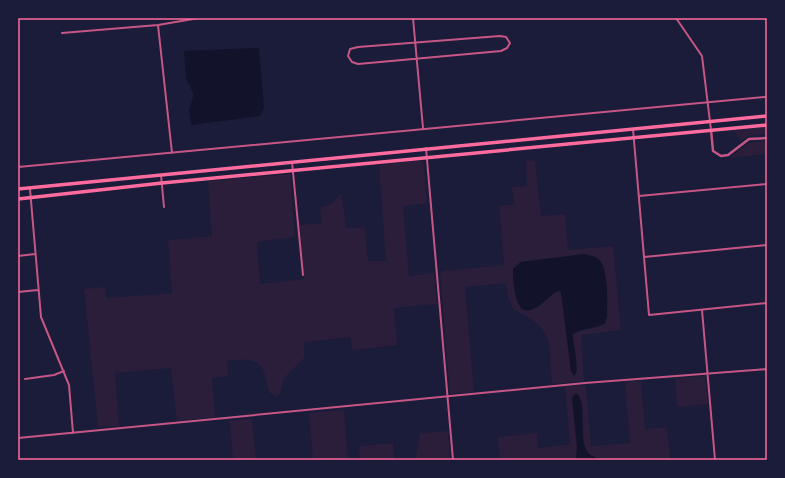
<svg xmlns="http://www.w3.org/2000/svg" width="785" height="478" font-family="'Source Sans 3',sans-serif">
  <rect width="100%" height="100%" fill="#1b1b3a"/>
  <path fill="#2a1e3b" fill-rule="evenodd" d="M 767,127 L 767,134 L 752,135 L 741,140 L 733,131 Z
    M 767,141 L 767,154 L 729,158 L 749,143 Z
    M 420,160 L 423,162 L 424,167 L 427,203 L 403,206 L 409,276 L 434,273 L 437,304 L 394,308 L 397,345 L 352,350 L 351,337 L 304,342 L 304,358 L 284,378 L 281,391 L 277,397 L 270,393 C 267,386 266,379 264,372 C 259,356 239,360 227,361 L 228,376 L 212,378 L 215,417 L 177,421 L 171,368 L 115,373 L 119,426 L 98,427 L 84,289 L 105,287 L 106,298 L 172,293 L 168,240 L 212,236 L 208,181 L 290,174 L 295,237 L 257,242 L 260,284 L 304,279 L 300,225 L 322,223 L 320,207 C 329,206 334,203 339,195 L 342,195 L 346,228 L 365,227 L 368,261 L 386,261 L 379,165 Z
    M 535,160 L 541,216 L 565,214 L 568,250 L 613,246 L 621,330 L 581,335 L 584,381 L 552,384 C 549,342 555,329 513,309 L 508,297 L 506,283 L 465,287 L 474,392 L 450,394 L 440,273 L 442,271 L 504,265 L 499,206 L 514,204 L 512,187 L 527,186 L 526,161 ZM 585,254 L 608,315 L 605,324 C 595,329 583,328 573,334 L 572,341 L 577,371 L 571,371 L 561,292 L 559,291 L 553,294 L 538,307 L 513,269 L 521,262 Z
    M 705,376 L 708,404 L 677,407 L 675,378 Z
    M 641,381 L 645,429 L 667,427 L 670,460 L 600,460 L 588,454 L 584,444 L 581,399 L 576,460 L 500,460 L 498,437 L 537,433 L 538,448 L 570,444 L 565,387 L 586,385 L 591,446 L 630,443 L 625,382 Z
    M 344,410 L 348,460 L 313,460 L 309,413 Z
    M 252,419 L 256,460 L 233,460 L 230,421 Z
    M 448,431 L 450,460 L 415,460 L 420,433 Z
    M 393,443 L 394,460 L 360,460 L 359,446 Z"/>
  <path fill="#12122b" d="M 259,48 L 264,108 L 260,116 L 191,125 L 189,109 L 194,95 L 186,78 L 184,51 Z
    M 585,254 C 591,256 597,256 601,262 C 608,272 609,312 605,323 C 595,329 583,328 573,334 C 572,344 581,370 574,376 L 571,371 L 561,292 L 558,291 C 549,295 543,305 533,309 C 514,319 513,279 513,269 L 521,262 Z
    M 576,393 C 589,400 576,442 589,454 C 592,456 597,458 600,460 L 576,460 L 577,447 L 572,398 Z"/>
  <g fill="none" stroke-linecap="round" stroke-linejoin="round">
    <path stroke="#c65784" stroke-width="2" d="M 413,18 L 423,128
      M 676,18 L 702,56 L 711,130
      M 158,25 L 172,153
      M 62,33 L 158,25 L 199,18
      M 500,36 L 506,37 L 510,43 L 507,48 L 501,51 L 358,64 L 352,62 L 348,56 L 350,49 L 358,47 Z
      M 633,129 L 649,315 L 767,303
      M 426,148 L 453,460
      M 292,162 L 303,275
      M 18,167 L 765,97
      M 161,175 L 164,207
      M 30,189 L 41,317 L 69,385 L 73,433
      M 639,196 L 767,184
      M 18,256 L 35,254
      M 644,257 L 767,245
      M 18,292 L 38,290
      M 702,310 L 715,460
      M 25,379 L 54,375 L 64,371
      M 18,438 L 585,383 L 767,369"/>
    <path stroke="#c65784" stroke-width="2.5" d="M 711,130 L 713,151 L 721,156 L 728,155 L 749,139 L 767,138"/>
    <path stroke="#ff6b9d" stroke-width="3.5" d="M 18,189 L 767,116
      M 18,199 L 162,183 L 767,125"/>
    <path stroke="#a44b75" stroke-width="1.5" d="M 766,18 L 767,19"/>
  </g>
  <rect width="785" height="478" fill="none" stroke="#1b1b3a" stroke-width="38"/>
  <rect x="19" y="19" width="747" height="440" fill="none" stroke="#ff6b9d" stroke-width="1.5"/>
</svg>
